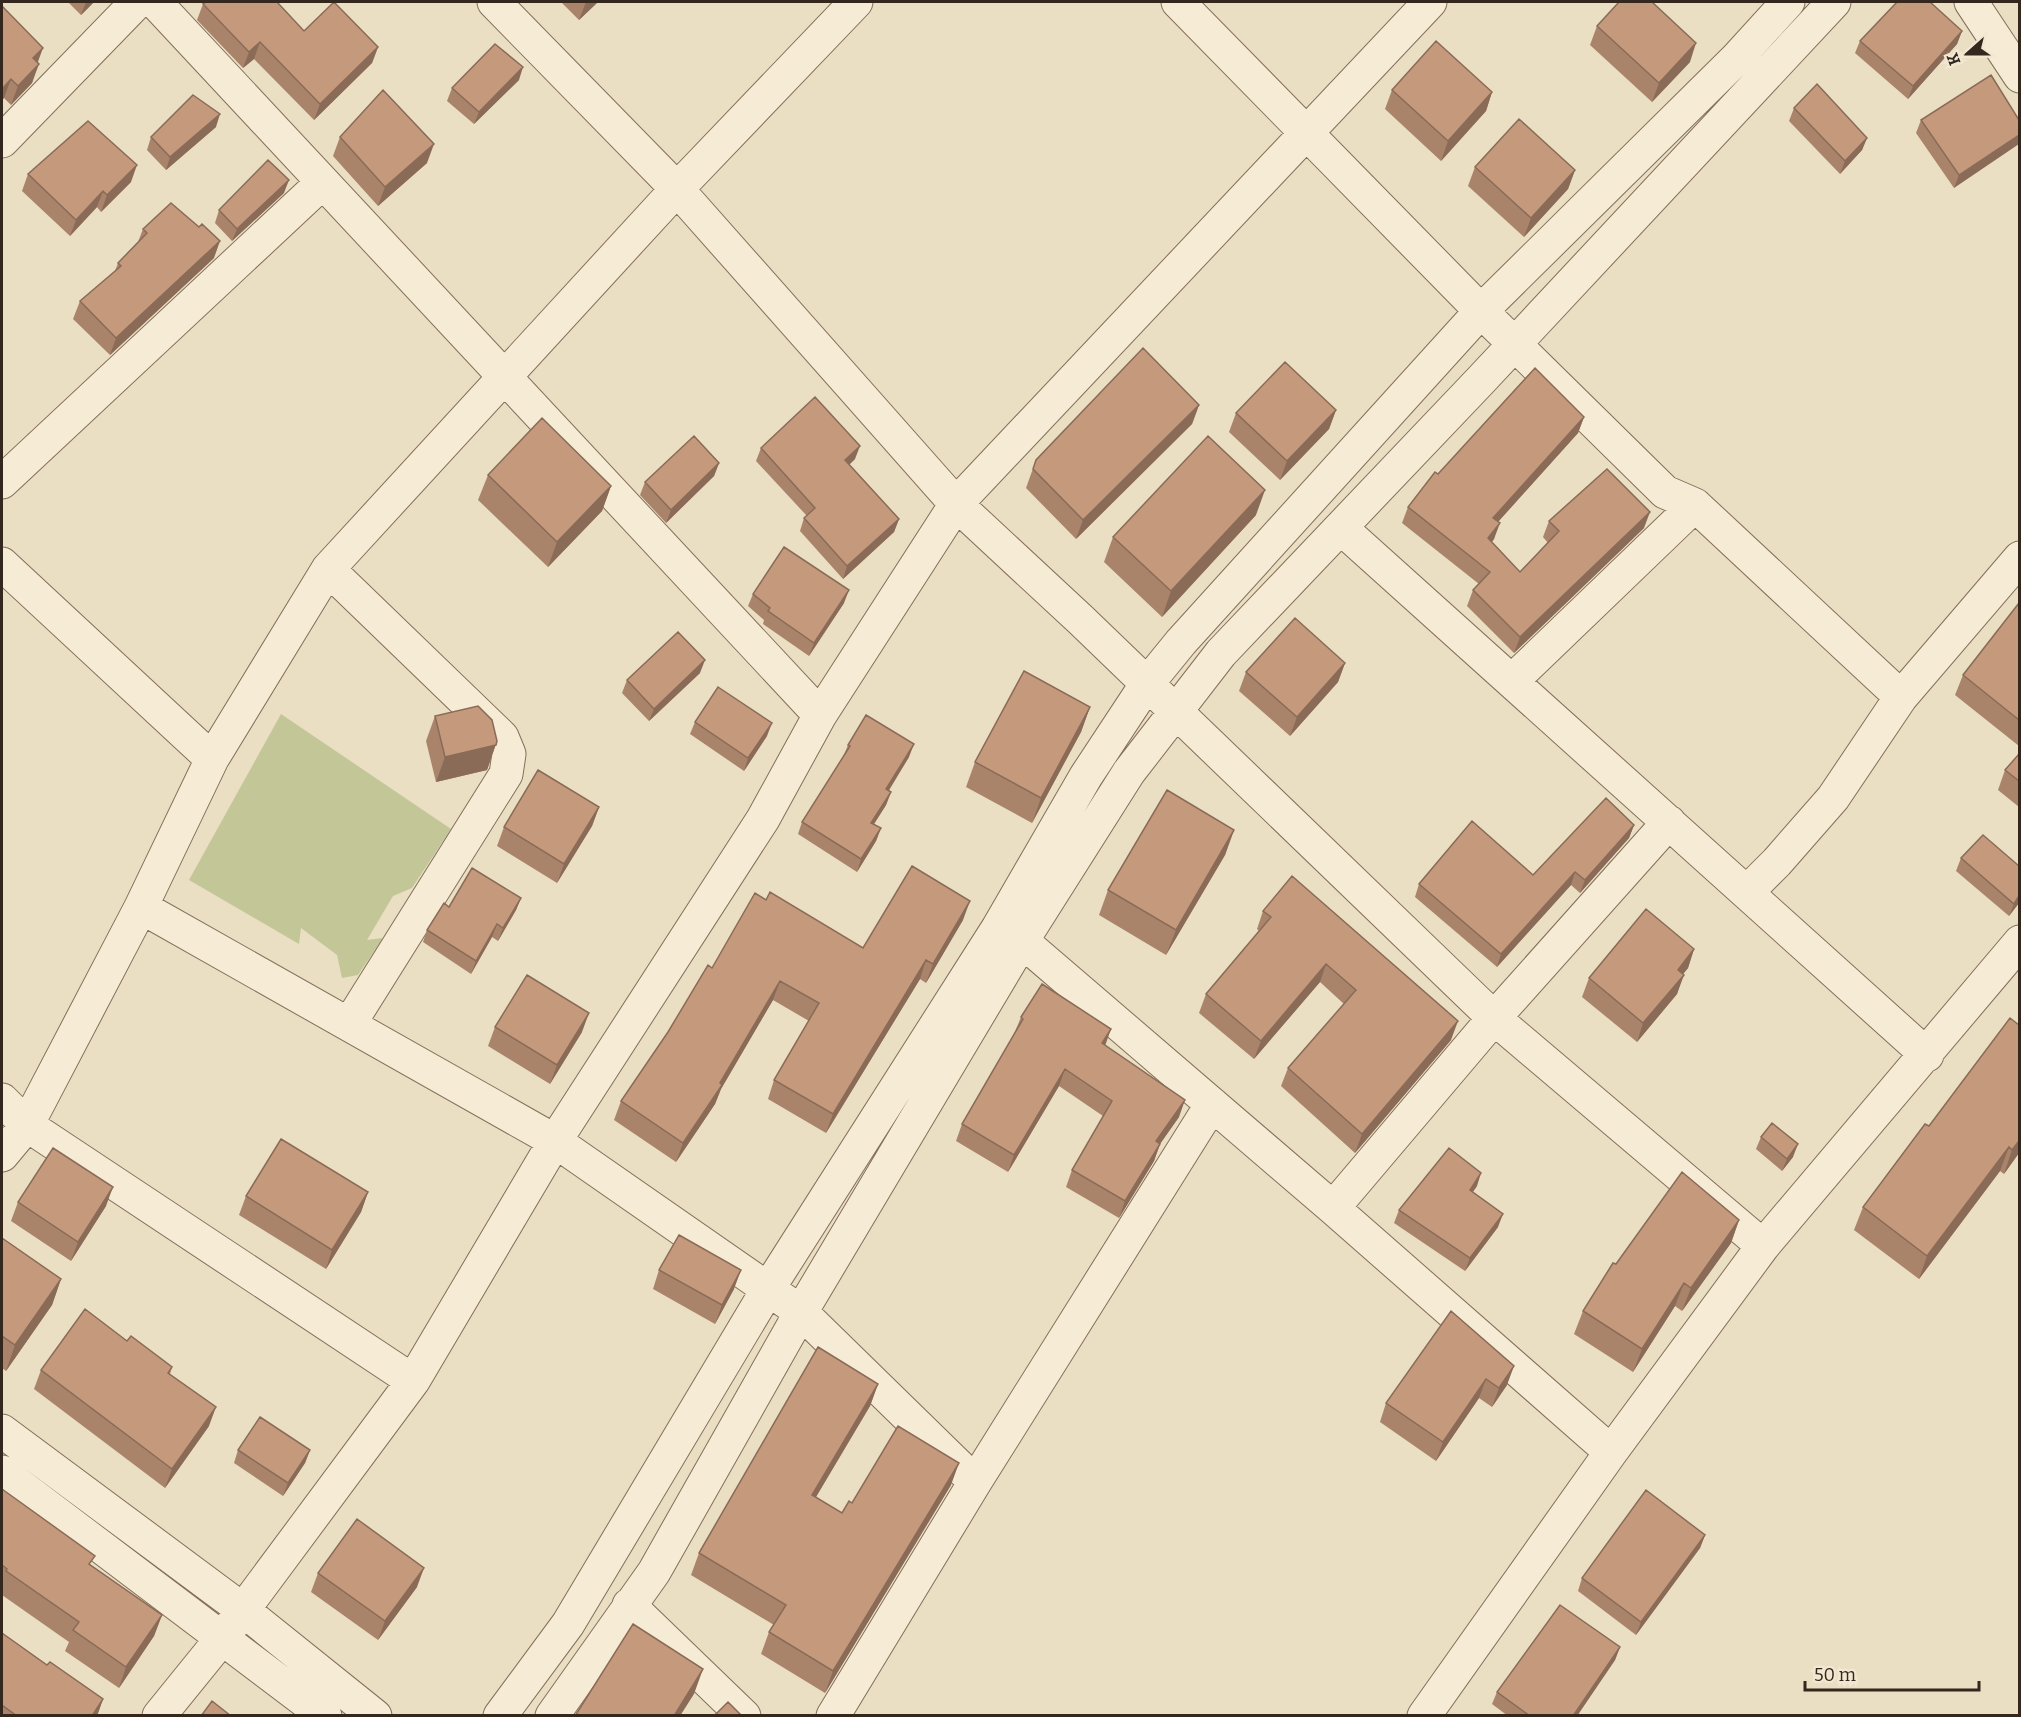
<svg xmlns="http://www.w3.org/2000/svg" width="2021" height="1717" font-family="Bitter,serif">
  <rect width="100%" height="100%" fill="#eadec3"/>
  <path fill="#c3c798" d="M 281,714 L 451,829 L 412,888 L 393,896 L 367,940 L 383,938 L 358,975 L 342,978 L 337,955 L 301,928 L 299,944 L 189,880 Z"/>
  <g fill="none" stroke-linecap="round" stroke-linejoin="round">
    <g stroke="#836f5b" stroke-width="35">
      <path id="minor" d="M 155,2 L 820,715
        M 494,2 L 677,189 L 956,504 L 1081,620 L 1494,1018 L 1763,1246
        M 1178,2 L 1481,311 L 1665,492 L 1695,505 L 1901,697
        M 1971,2 L 2020,76
        M 2,141 L 137,2
        M 2,482 L 322,183
        M 1341,528 L 1927,1055
        M 2,564 L 212,759
        M 328,569 L 502,737 L 509,754 L 506,774 L 350,1023
        M 1512,681 L 1695,505
        M 1747,892 L 1777,862 L 1833,798 L 1901,697 L 2020,558
        M 141,907 L 555,1141 L 801,1312 L 975,1482
        M 1022,941 L 1333,1208 L 1611,1452
        M 2,1100 L 27,1125 L 413,1381
        M 2,1155 L 27,1125 L 141,907 L 212,759 L 328,569 L 677,189 L 856,2
        M 1333,1208 L 1494,1018 L 1669,822
        M 2,1431 L 243,1610 L 375,1716
        M 2,1472 L 325,1716
        M 629,1605 L 744,1716
        M 159,1716 L 223,1637 L 413,1381 L 555,1141 L 763,819 L 820,715 L 956,504 L 1430,2
        M 500,1716 L 568,1624 L 768,1289 L 998,928 L 1086,776 L 1146,685 L 1181,642 L 1481,311 L 1736,59 L 1788,2
        M 552,1716 L 654,1572 L 801,1312 L 1022,941 L 1129,772 L 1221,653 L 1481,380 L 1834,2
        M 833,1716 L 975,1482 L 1212,1104
        M 1424,1716 L 1611,1452 L 1763,1246 L 2020,942"/>
    </g>
    <use href="#minor" stroke="#f6ebd5" stroke-width="33"/>
  </g>
  <path fill="#a9846b" d="M 68,2 L 94,2 L 81,15 Z
    M 561,2 L 598,2 L 579,20 Z
    M 203,4 L 304,31 L 378,47 L 372,63 L 314,120 L 254,59 L 243,68 L 197,20 Z
    M 2,6 L 38,62 L 32,83 L 11,105 L 4,98 Z
    M 1597,26 L 1690,62 L 1652,102 L 1590,45 Z
    M 1962,31 L 1957,44 L 1908,99 L 1855,53 L 1860,41 Z
    M 519,80 L 474,124 L 447,101 L 452,88 Z
    M 1392,90 L 1492,92 L 1486,111 L 1441,161 L 1385,109 Z
    M 1794,108 L 1867,138 L 1862,150 L 1840,174 L 1789,121 Z
    M 1921,120 L 2019,120 L 1954,188 L 1916,133 Z
    M 216,127 L 166,170 L 147,150 L 151,137 Z
    M 340,137 L 427,163 L 378,206 L 333,156 Z
    M 1475,167 L 1575,170 L 1568,189 L 1524,237 L 1468,186 Z
    M 28,174 L 131,182 L 101,212 L 97,207 L 70,236 L 22,191 Z
    M 284,193 L 232,241 L 215,223 L 219,210 Z
    M 143,229 L 214,258 L 110,355 L 73,319 L 80,301 L 115,271 L 118,263 L 138,242 Z
    M 1199,405 L 1192,424 L 1076,539 L 1026,488 L 1036,460 Z
    M 1336,410 L 1329,429 L 1280,480 L 1229,432 L 1236,413 Z
    M 1584,417 L 1578,433 L 1498,522 L 1494,539 L 1492,542 L 1520,572 L 1548,543 L 1543,537 L 1549,521 L 1644,528 L 1514,653 L 1467,606 L 1473,590 L 1479,584 L 1402,523 L 1408,507 L 1438,474 Z
    M 761,448 L 855,459 L 849,465 L 899,519 L 894,532 L 843,579 L 800,531 L 804,518 L 807,516 L 756,461 Z
    M 719,463 L 714,476 L 666,523 L 640,495 L 645,482 Z
    M 488,475 L 611,486 L 602,511 L 548,567 L 478,500 Z
    M 1256,515 L 1162,617 L 1104,562 L 1113,537 Z
    M 753,594 L 844,603 L 809,656 L 763,624 L 764,620 L 748,606 Z
    M 2019,603 L 2019,746 L 1955,695 L 1963,675 Z
    M 1345,663 L 1338,682 L 1290,736 L 1239,691 L 1246,672 Z
    M 700,673 L 649,721 L 622,693 L 627,680 Z
    M 1090,707 L 1081,732 L 1032,823 L 966,787 L 975,762 Z
    M 435,716 L 497,741 L 487,770 L 436,782 L 426,741 Z
    M 695,722 L 767,736 L 744,771 L 690,734 Z
    M 848,745 L 909,757 L 888,790 L 891,792 L 886,805 L 874,824 L 881,828 L 876,841 L 857,872 L 798,834 L 802,822 L 843,757 Z
    M 2019,754 L 2019,807 L 1998,790 L 2005,770 Z
    M 599,807 L 592,826 L 557,883 L 497,846 L 504,827 Z
    M 1634,825 L 1629,838 L 1580,893 L 1571,885 L 1497,967 L 1415,897 L 1419,884 L 1533,875 Z
    M 1234,830 L 1225,855 L 1166,955 L 1099,915 L 1108,890 Z
    M 1961,858 L 2019,903 L 2009,916 L 1956,871 Z
    M 521,898 L 516,910 L 498,941 L 492,937 L 471,974 L 423,942 L 427,930 L 449,907 Z
    M 1263,911 L 1451,1040 L 1355,1153 L 1281,1086 L 1288,1068 L 1344,1004 L 1320,982 L 1254,1059 L 1199,1013 L 1206,994 L 1259,931 L 1257,929 Z
    M 963,920 L 926,983 L 920,979 L 826,1133 L 768,1099 L 774,1080 L 809,1021 L 773,1000 L 721,1089 L 715,1104 L 676,1162 L 614,1120 L 621,1101 L 712,968 L 863,948 Z
    M 1694,949 L 1688,968 L 1683,974 L 1677,994 L 1637,1042 L 1582,997 L 1589,978 Z
    M 1021,1017 L 1105,1045 L 1179,1117 L 1160,1144 L 1154,1161 L 1119,1218 L 1066,1187 L 1072,1170 L 1103,1116 L 1059,1086 L 1008,1172 L 956,1141 L 962,1124 L 1014,1034 Z
    M 2010,1018 L 2019,1153 L 2004,1174 L 2000,1171 L 1919,1279 L 1854,1230 L 1863,1207 L 1929,1126 Z
    M 495,1027 L 582,1032 L 550,1084 L 488,1046 Z
    M 1761,1137 L 1793,1157 L 1782,1171 L 1756,1149 Z
    M 1477,1186 L 1473,1192 L 1498,1227 L 1465,1271 L 1394,1223 L 1399,1210 Z
    M 368,1192 L 361,1212 L 326,1269 L 239,1215 L 246,1196 Z
    M 18,1202 L 106,1206 L 71,1261 L 11,1221 Z
    M 1739,1220 L 1731,1243 L 1682,1311 L 1675,1306 L 1633,1372 L 1574,1334 L 1583,1311 L 1616,1264 Z
    M 2,1238 L 61,1279 L 52,1305 L 6,1371 L 2,1368 Z
    M 659,1270 L 734,1289 L 715,1324 L 653,1289 Z
    M 1451,1311 L 1507,1385 L 1492,1407 L 1479,1398 L 1436,1461 L 1380,1422 L 1386,1403 Z
    M 127,1341 L 172,1367 L 170,1374 L 209,1426 L 165,1488 L 34,1389 L 41,1370 Z
    M 878,1384 L 870,1406 L 816,1497 L 842,1513 L 852,1503 L 951,1485 L 825,1693 L 761,1654 L 769,1632 L 774,1625 L 691,1575 L 699,1553 Z
    M 238,1450 L 310,1450 L 305,1463 L 283,1496 L 234,1463 Z
    M 2,1489 L 91,1566 L 162,1615 L 154,1636 L 119,1688 L 65,1651 L 69,1642 L 2,1595 Z
    M 1705,1535 L 1700,1548 L 1636,1635 L 1578,1591 L 1582,1578 Z
    M 318,1573 L 417,1587 L 378,1640 L 311,1592 Z
    M 2,1633 L 47,1665 L 103,1699 L 97,1716 L 2,1716 Z
    M 1620,1647 L 1615,1660 L 1577,1716 L 1508,1716 L 1492,1704 L 1497,1692 Z"/>
  <path fill="#8a6b57" d="M 86,2 L 94,2 L 81,15 Z
    M 586,2 L 598,2 L 579,20 Z
    M 1962,31 L 1957,44 L 1908,99 L 1913,86 Z
    M 260,42 L 254,59 L 243,68 L 249,52 Z
    M 1696,43 L 1690,62 L 1652,102 L 1659,83 Z
    M 378,47 L 372,63 L 314,120 L 320,104 Z
    M 43,48 L 36,67 L 39,64 L 32,83 L 11,105 L 18,86 L 33,58 Z
    M 523,67 L 519,80 L 474,124 L 479,112 Z
    M 11,79 L 4,98 L 2,101 L 2,89 Z
    M 1492,92 L 1486,111 L 1441,161 L 1448,141 Z
    M 220,114 L 216,127 L 166,170 L 170,157 Z
    M 2019,135 L 2019,144 L 1954,188 L 1959,175 Z
    M 1867,138 L 1862,150 L 1840,174 L 1845,161 Z
    M 434,144 L 427,163 L 378,206 L 385,187 Z
    M 137,165 L 131,182 L 101,212 L 107,195 Z
    M 1575,170 L 1568,189 L 1524,237 L 1531,218 Z
    M 289,180 L 284,193 L 232,241 L 237,229 Z
    M 103,191 L 97,207 L 70,236 L 76,220 Z
    M 220,241 L 214,258 L 110,355 L 116,338 Z
    M 1199,405 L 1192,424 L 1076,539 L 1083,520 Z
    M 1336,410 L 1329,429 L 1280,480 L 1287,461 Z
    M 1584,417 L 1578,433 L 1487,534 L 1493,518 Z
    M 860,446 L 855,459 L 840,473 L 845,460 Z
    M 719,463 L 714,476 L 666,523 L 671,510 Z
    M 611,486 L 602,511 L 548,567 L 557,542 Z
    M 1265,490 L 1256,515 L 1162,617 L 1171,591 Z
    M 1650,512 L 1644,528 L 1514,653 L 1520,637 Z
    M 899,519 L 894,532 L 843,579 L 847,566 Z
    M 1500,523 L 1494,539 L 1482,554 L 1488,538 Z
    M 849,590 L 844,603 L 809,656 L 814,643 Z
    M 705,660 L 700,673 L 649,721 L 654,709 Z
    M 1345,663 L 1338,682 L 1290,736 L 1297,717 Z
    M 1090,707 L 1081,732 L 1032,823 L 1041,798 Z
    M 772,723 L 767,736 L 744,771 L 748,758 Z
    M 497,741 L 487,770 L 436,782 L 445,757 Z
    M 914,744 L 909,757 L 882,802 L 886,789 Z
    M 891,792 L 886,805 L 867,835 L 871,823 Z
    M 599,807 L 592,826 L 557,883 L 564,864 Z
    M 1634,825 L 1629,838 L 1580,893 L 1585,880 Z
    M 881,828 L 876,841 L 857,872 L 861,859 Z
    M 1234,830 L 1225,855 L 1166,955 L 1176,930 Z
    M 1575,872 L 1571,885 L 1497,967 L 1501,954 Z
    M 2019,896 L 2019,903 L 2009,916 L 2014,904 Z
    M 521,898 L 516,910 L 498,941 L 503,928 Z
    M 970,901 L 963,920 L 926,983 L 933,964 Z
    M 497,924 L 492,937 L 471,974 L 476,961 Z
    M 1694,949 L 1688,968 L 1671,989 L 1678,970 Z
    M 926,960 L 920,979 L 826,1133 L 833,1114 Z
    M 1326,964 L 1320,982 L 1254,1059 L 1261,1041 Z
    M 1684,975 L 1677,994 L 1637,1042 L 1643,1023 Z
    M 780,981 L 773,1000 L 721,1089 L 715,1104 L 676,1162 L 683,1143 L 720,1083 Z
    M 589,1013 L 582,1032 L 550,1084 L 557,1065 Z
    M 1458,1021 L 1451,1040 L 1355,1153 L 1362,1134 Z
    M 1111,1029 L 1105,1046 L 1102,1043 Z
    M 1065,1069 L 1059,1086 L 1008,1172 L 1014,1155 Z
    M 1185,1100 L 1179,1117 L 1150,1158 L 1156,1141 Z
    M 2019,1141 L 2019,1153 L 2004,1174 L 2012,1150 Z
    M 1160,1144 L 1154,1161 L 1119,1218 L 1125,1201 Z
    M 1798,1144 L 1793,1157 L 1782,1171 L 1787,1159 Z
    M 2009,1147 L 2000,1171 L 1919,1279 L 1927,1256 Z
    M 1481,1173 L 1477,1186 L 1465,1202 L 1470,1190 Z
    M 113,1187 L 106,1206 L 71,1261 L 78,1242 Z
    M 368,1192 L 361,1212 L 326,1269 L 332,1250 Z
    M 1503,1214 L 1498,1227 L 1465,1271 L 1470,1258 Z
    M 1739,1220 L 1731,1243 L 1682,1311 L 1691,1288 Z
    M 741,1270 L 734,1289 L 715,1324 L 722,1305 Z
    M 61,1279 L 52,1305 L 6,1371 L 15,1345 Z
    M 1684,1283 L 1675,1306 L 1633,1372 L 1642,1349 Z
    M 1514,1366 L 1507,1385 L 1492,1407 L 1499,1388 Z
    M 1486,1379 L 1479,1398 L 1436,1461 L 1443,1442 Z
    M 878,1384 L 870,1406 L 804,1517 L 812,1495 Z
    M 216,1407 L 209,1426 L 165,1488 L 172,1469 Z
    M 310,1450 L 305,1463 L 283,1496 L 288,1483 Z
    M 959,1463 L 951,1485 L 825,1693 L 833,1671 Z
    M 1705,1535 L 1700,1548 L 1636,1635 L 1641,1622 Z
    M 424,1568 L 417,1587 L 378,1640 L 385,1621 Z
    M 162,1615 L 154,1636 L 119,1688 L 126,1667 Z
    M 1620,1647 L 1615,1660 L 1577,1716 L 1573,1716 Z
    M 703,1669 L 694,1694 L 680,1716 L 674,1716 Z
    M 103,1699 L 97,1716 L 92,1716 Z"/>
  <path fill="#c5997c" stroke="#8a6b57" stroke-width="1.5" d="M 206,2 L 277,2 L 304,31 L 334,2 L 378,47 L 320,104 L 260,42 L 249,52 L 203,4 Z
    M 1619,2 L 1652,2 L 1696,43 L 1659,83 L 1597,26 Z
    M 1897,2 L 1930,2 L 1962,31 L 1913,86 L 1860,41 Z
    M 2,6 L 43,48 L 33,58 L 39,64 L 18,86 L 11,79 L 2,89 Z
    M 1436,41 L 1492,92 L 1448,141 L 1392,90 Z
    M 495,44 L 523,67 L 479,112 L 452,88 Z
    M 1991,75 L 2019,120 L 2019,135 L 1959,175 L 1921,120 Z
    M 1817,84 L 1867,138 L 1845,161 L 1794,108 Z
    M 383,90 L 434,144 L 385,187 L 340,137 Z
    M 193,95 L 220,114 L 170,157 L 151,137 Z
    M 1519,119 L 1575,170 L 1531,218 L 1475,167 Z
    M 88,121 L 137,165 L 107,195 L 103,191 L 76,220 L 28,174 Z
    M 268,160 L 289,180 L 237,229 L 219,210 Z
    M 171,203 L 199,227 L 202,224 L 220,241 L 116,338 L 80,301 L 121,266 L 118,263 L 147,233 L 143,229 Z
    M 1143,348 L 1199,405 L 1083,520 L 1033,469 L 1036,460 Z
    M 1285,362 L 1336,410 L 1287,461 L 1236,413 Z
    M 1535,368 L 1584,417 L 1493,518 L 1500,523 L 1488,538 L 1520,572 L 1559,531 L 1549,521 L 1607,469 L 1650,512 L 1520,637 L 1473,590 L 1490,572 L 1408,507 L 1435,472 L 1438,474 Z
    M 815,397 L 860,446 L 845,460 L 899,519 L 847,566 L 804,518 L 815,508 L 761,448 Z
    M 542,418 L 611,486 L 557,542 L 488,475 Z
    M 694,436 L 719,463 L 671,510 L 645,482 Z
    M 1208,436 L 1265,490 L 1171,591 L 1113,537 Z
    M 784,547 L 849,590 L 814,643 L 768,611 L 770,608 L 753,594 Z
    M 2019,603 L 2019,720 L 1963,675 Z
    M 1295,618 L 1345,663 L 1297,717 L 1246,672 Z
    M 678,632 L 705,660 L 654,709 L 627,680 Z
    M 1024,671 L 1090,707 L 1041,798 L 975,762 Z
    M 718,687 L 772,723 L 748,758 L 695,722 Z
    M 478,706 L 492,720 L 497,741 L 496,745 L 445,757 L 435,716 Z
    M 866,715 L 914,744 L 886,789 L 891,792 L 871,823 L 881,828 L 861,859 L 802,822 L 850,746 L 848,745 Z
    M 2019,754 L 2019,781 L 2005,770 Z
    M 538,770 L 599,807 L 564,864 L 504,827 Z
    M 1167,790 L 1234,830 L 1176,930 L 1108,890 Z
    M 1606,798 L 1634,825 L 1585,880 L 1575,872 L 1501,954 L 1419,884 L 1472,821 L 1533,875 Z
    M 1983,835 L 2019,866 L 2019,896 L 2014,904 L 1961,858 Z
    M 912,866 L 970,901 L 933,964 L 926,960 L 833,1114 L 774,1080 L 819,1003 L 780,981 L 720,1083 L 722,1085 L 683,1143 L 621,1101 L 668,1032 L 708,965 L 712,968 L 755,893 L 766,900 L 770,892 L 863,948 Z
    M 472,868 L 521,898 L 503,928 L 497,924 L 476,961 L 427,930 L 444,903 L 449,907 Z
    M 1292,876 L 1458,1021 L 1362,1134 L 1288,1068 L 1356,990 L 1326,964 L 1261,1041 L 1206,994 L 1271,917 L 1263,911 Z
    M 1646,909 L 1694,949 L 1678,970 L 1684,975 L 1643,1023 L 1589,978 Z
    M 527,975 L 589,1013 L 557,1065 L 495,1027 Z
    M 1042,984 L 1111,1029 L 1102,1043 L 1185,1100 L 1156,1141 L 1160,1144 L 1125,1201 L 1072,1170 L 1112,1101 L 1065,1069 L 1014,1155 L 962,1124 L 1023,1019 L 1021,1017 Z
    M 2010,1018 L 2019,1025 L 2019,1141 L 2012,1150 L 2009,1147 L 1927,1256 L 1863,1207 L 1925,1124 L 1929,1126 Z
    M 1772,1123 L 1798,1144 L 1787,1159 L 1761,1137 Z
    M 281,1139 L 368,1192 L 332,1250 L 246,1196 Z
    M 53,1148 L 113,1187 L 78,1242 L 18,1202 Z
    M 1449,1148 L 1481,1173 L 1470,1190 L 1503,1214 L 1470,1258 L 1399,1210 Z
    M 1682,1172 L 1739,1220 L 1691,1288 L 1684,1283 L 1642,1349 L 1583,1311 L 1613,1263 L 1616,1264 Z
    M 679,1235 L 741,1270 L 722,1305 L 659,1270 Z
    M 2,1238 L 61,1279 L 15,1345 L 2,1336 Z
    M 85,1309 L 127,1341 L 131,1336 L 172,1367 L 168,1373 L 216,1407 L 172,1469 L 41,1370 Z
    M 1451,1311 L 1514,1366 L 1499,1388 L 1486,1379 L 1443,1442 L 1386,1403 Z
    M 818,1347 L 878,1384 L 812,1495 L 842,1513 L 849,1501 L 852,1503 L 898,1426 L 959,1463 L 833,1671 L 769,1632 L 786,1605 L 699,1553 Z
    M 260,1417 L 310,1450 L 288,1483 L 238,1450 Z
    M 2,1489 L 95,1556 L 89,1564 L 162,1615 L 126,1667 L 73,1630 L 79,1622 L 6,1571 L 7,1569 L 2,1565 Z
    M 1646,1490 L 1705,1535 L 1641,1622 L 1582,1578 Z
    M 357,1519 L 424,1568 L 385,1621 L 318,1573 Z
    M 1560,1605 L 1620,1647 L 1573,1716 L 1530,1716 L 1497,1692 Z
    M 633,1624 L 703,1669 L 674,1716 L 575,1716 Z
    M 2,1633 L 47,1665 L 50,1662 L 103,1699 L 92,1716 L 17,1716 L 2,1705 Z
    M 212,1701 L 231,1716 L 201,1716 Z
    M 728,1702 L 742,1716 L 714,1716 Z"/>
  <rect width="2021" height="1717" fill="none" stroke="#34281e" stroke-width="6"/>
  <g transform="translate(1967 54) rotate(249)" stroke="#f2e8d2" stroke-width="4.5" paint-order="stroke">
  <path d="M0-4.5L10 22L0 15L-10 22Z" fill="#34281e"/>
  <text y="-9" font-size="16" font-weight="bold" text-anchor="middle" fill="#34281e">K</text>
  </g>
  <path d="M1805 1681v9h174v-9" fill="none" stroke="#34281e" stroke-width="3"/>
  <text x="1814" y="1681" font-size="18" fill="#34281e" stroke="#f2e8d2" stroke-width="4.5" paint-order="stroke">50 m</text>
</svg>
